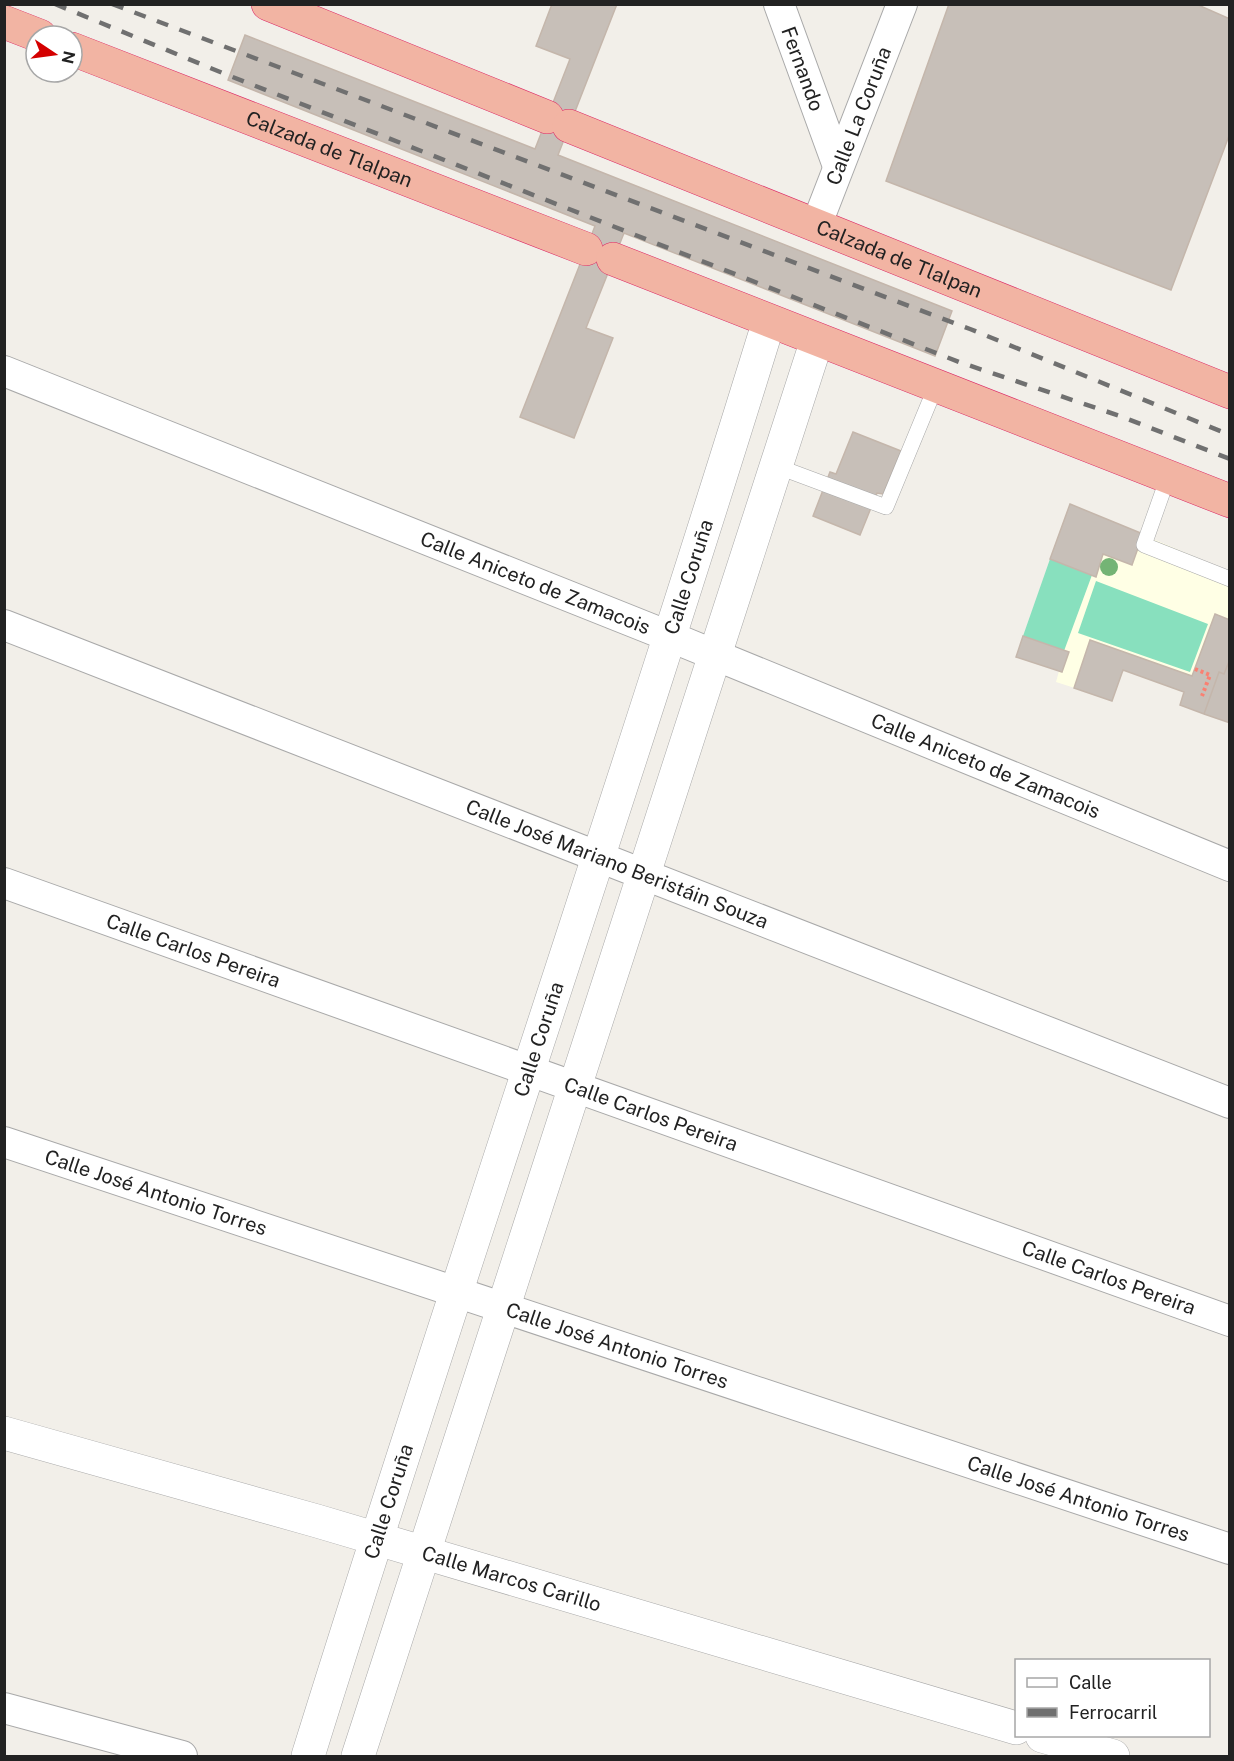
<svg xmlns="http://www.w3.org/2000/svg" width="1234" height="1761" font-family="'Public Sans',sans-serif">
  <rect width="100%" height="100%" fill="#f2efe9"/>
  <path fill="#ffffe5" d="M 1070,504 L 1229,571 L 1229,723 L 1180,705 L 1184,692 L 1123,670 L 1112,700 L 1056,682 L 1059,671 L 1016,657 Z"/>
  <path fill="#88e0be" d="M 1050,559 L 1092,575 L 1064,651 L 1023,636 Z
    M 1096,581 L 1208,624 L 1190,672 L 1078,633 Z"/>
  <path fill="#c7bfb8" stroke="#c4b6ab" stroke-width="1.5" d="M 552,4 L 617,4 L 558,155 L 952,311 L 935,356 L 624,233 L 586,328 L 613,338 L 574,438 L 520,417 L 595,226 L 228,80 L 245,35 L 535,149 L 570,59 L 536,46 Z
    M 949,4 L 1196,4 L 1230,19 L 1230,133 L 1171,290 L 886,181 Z
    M 853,432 L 901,451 L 883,494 L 877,493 L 860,535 L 813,516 L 830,472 L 836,474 Z
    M 1070,504 L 1143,534 L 1132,565 L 1103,554 L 1096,577 L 1050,559 Z
    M 1215,614 L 1230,620 L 1230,659 L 1224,674 L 1219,672 L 1204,714 L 1180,705 L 1184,692 L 1123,670 L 1112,701 L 1074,688 L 1090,640 L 1192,676 Z
    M 1023,636 L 1069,652 L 1062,672 L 1016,657 Z
    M 1230,659 L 1230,723 L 1204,714 L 1219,672 L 1224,674 Z"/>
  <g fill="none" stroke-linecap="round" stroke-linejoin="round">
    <g stroke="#a9a9a9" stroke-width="16">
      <path id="service" d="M 776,466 L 886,507 L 936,386
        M 1168,477 L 1144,545 L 1230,579"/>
    </g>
    <g stroke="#a9a9a9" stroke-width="32">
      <g id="minor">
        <path id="s1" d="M 779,4 L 838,166"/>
        <path id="s2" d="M 816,226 L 902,4"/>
        <path id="s3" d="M 4,371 L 671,637 L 1230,866"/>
        <path id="s4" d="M 4,625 L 1230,1103"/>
        <path id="s5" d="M 4,883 L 1230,1321"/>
        <path id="s6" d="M 4,1142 L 1230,1549"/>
        <path d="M 4,1708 L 182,1756"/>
      </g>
    </g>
    <g stroke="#a9a9a9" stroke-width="34">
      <g id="tertiary">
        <path id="s7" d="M 4,1433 L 317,1521 L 1016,1728"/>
        <path d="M 1042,1736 L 1113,1756"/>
        <path id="s8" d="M 308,1756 C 457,1277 621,801 769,321"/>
        <path d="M 358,1756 L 817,340"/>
      </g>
    </g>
    <g stroke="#dc2a67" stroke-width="34">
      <g id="trunk">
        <path d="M 268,4 L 547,117"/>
        <path d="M 4,22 L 40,36"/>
        <path id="s9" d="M 72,49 L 586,249"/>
        <path id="s10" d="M 569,126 L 1230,392"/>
        <path d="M 613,259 L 1230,501"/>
      </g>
    </g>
    <path stroke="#fa8072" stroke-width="4" stroke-dasharray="3 3" stroke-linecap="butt" d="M 1195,669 L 1210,675 L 1202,696"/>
    <use href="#service" stroke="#fff" stroke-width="15"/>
    <use href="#minor" stroke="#fff" stroke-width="30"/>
    <use href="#tertiary" stroke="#fff" stroke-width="33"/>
    <use href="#trunk" stroke="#f2b4a3" stroke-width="33"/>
    <path stroke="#707070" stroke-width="4.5" stroke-dasharray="12 12" stroke-linecap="butt" d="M 55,4 L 225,74 L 959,362 L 1120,416 L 1230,459
      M 112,4 L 970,329 L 1230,435"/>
  </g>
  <circle fill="#74b475" cx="1109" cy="567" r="9"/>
  <g text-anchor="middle" stroke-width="4.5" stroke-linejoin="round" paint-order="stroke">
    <g font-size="20" fill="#222" stroke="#fff">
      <text dy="7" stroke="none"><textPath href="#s1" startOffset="69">Fernando</textPath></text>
      <text dy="7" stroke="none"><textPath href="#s2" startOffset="118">Calle La Coruña</textPath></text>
      <text dy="7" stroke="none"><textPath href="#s9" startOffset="276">Calzada de Tlalpan</textPath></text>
      <text dy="7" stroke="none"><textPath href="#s10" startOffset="356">Calzada de Tlalpan</textPath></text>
      <text dy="7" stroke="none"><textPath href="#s8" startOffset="1239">Calle Coruña</textPath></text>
      <text dy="7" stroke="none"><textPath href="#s3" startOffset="572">Calle Aniceto de Zamacois</textPath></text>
      <text dy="7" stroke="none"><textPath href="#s3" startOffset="1058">Calle Aniceto de Zamacois</textPath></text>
      <text dy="7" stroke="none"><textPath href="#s4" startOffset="658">Calle José Mariano Beristáin Souza</textPath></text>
      <text dy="7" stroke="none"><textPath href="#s5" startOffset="201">Calle Carlos Pereira</textPath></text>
      <text dy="7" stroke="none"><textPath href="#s8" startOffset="753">Calle Coruña</textPath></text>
      <text dy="7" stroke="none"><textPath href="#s5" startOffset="687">Calle Carlos Pereira</textPath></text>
      <text dy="7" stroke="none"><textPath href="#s6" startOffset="160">Calle José Antonio Torres</textPath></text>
      <text dy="7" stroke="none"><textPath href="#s5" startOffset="1173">Calle Carlos Pereira</textPath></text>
      <text dy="7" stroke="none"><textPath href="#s6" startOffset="646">Calle José Antonio Torres</textPath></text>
      <text dy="7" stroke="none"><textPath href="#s6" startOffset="1132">Calle José Antonio Torres</textPath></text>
      <text dy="7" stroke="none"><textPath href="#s8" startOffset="267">Calle Coruña</textPath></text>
      <text dy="7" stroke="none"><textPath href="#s7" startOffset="528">Calle Marcos Carillo</textPath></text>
    </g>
  </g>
  <rect width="1234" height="1761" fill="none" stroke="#222222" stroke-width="12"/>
  <rect x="1015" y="1659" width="195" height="78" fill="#ffffff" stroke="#a7a7a7" stroke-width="1.5"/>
  <rect x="1027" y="1678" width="30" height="9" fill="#ffffff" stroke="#a7a7a7" stroke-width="1.5"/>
  <text x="1069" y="1689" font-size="18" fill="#222222">Calle</text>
  <rect x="1027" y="1708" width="30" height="9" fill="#707070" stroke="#a7a7a7" stroke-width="1.5"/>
  <text x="1069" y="1719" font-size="18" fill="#222222">Ferrocarril</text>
  <g transform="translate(54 54) rotate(103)"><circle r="28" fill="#ffffff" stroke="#a7a7a7" stroke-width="1.5"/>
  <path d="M0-4.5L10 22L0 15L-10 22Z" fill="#d40000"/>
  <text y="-9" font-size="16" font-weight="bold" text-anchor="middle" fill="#222222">N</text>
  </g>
</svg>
